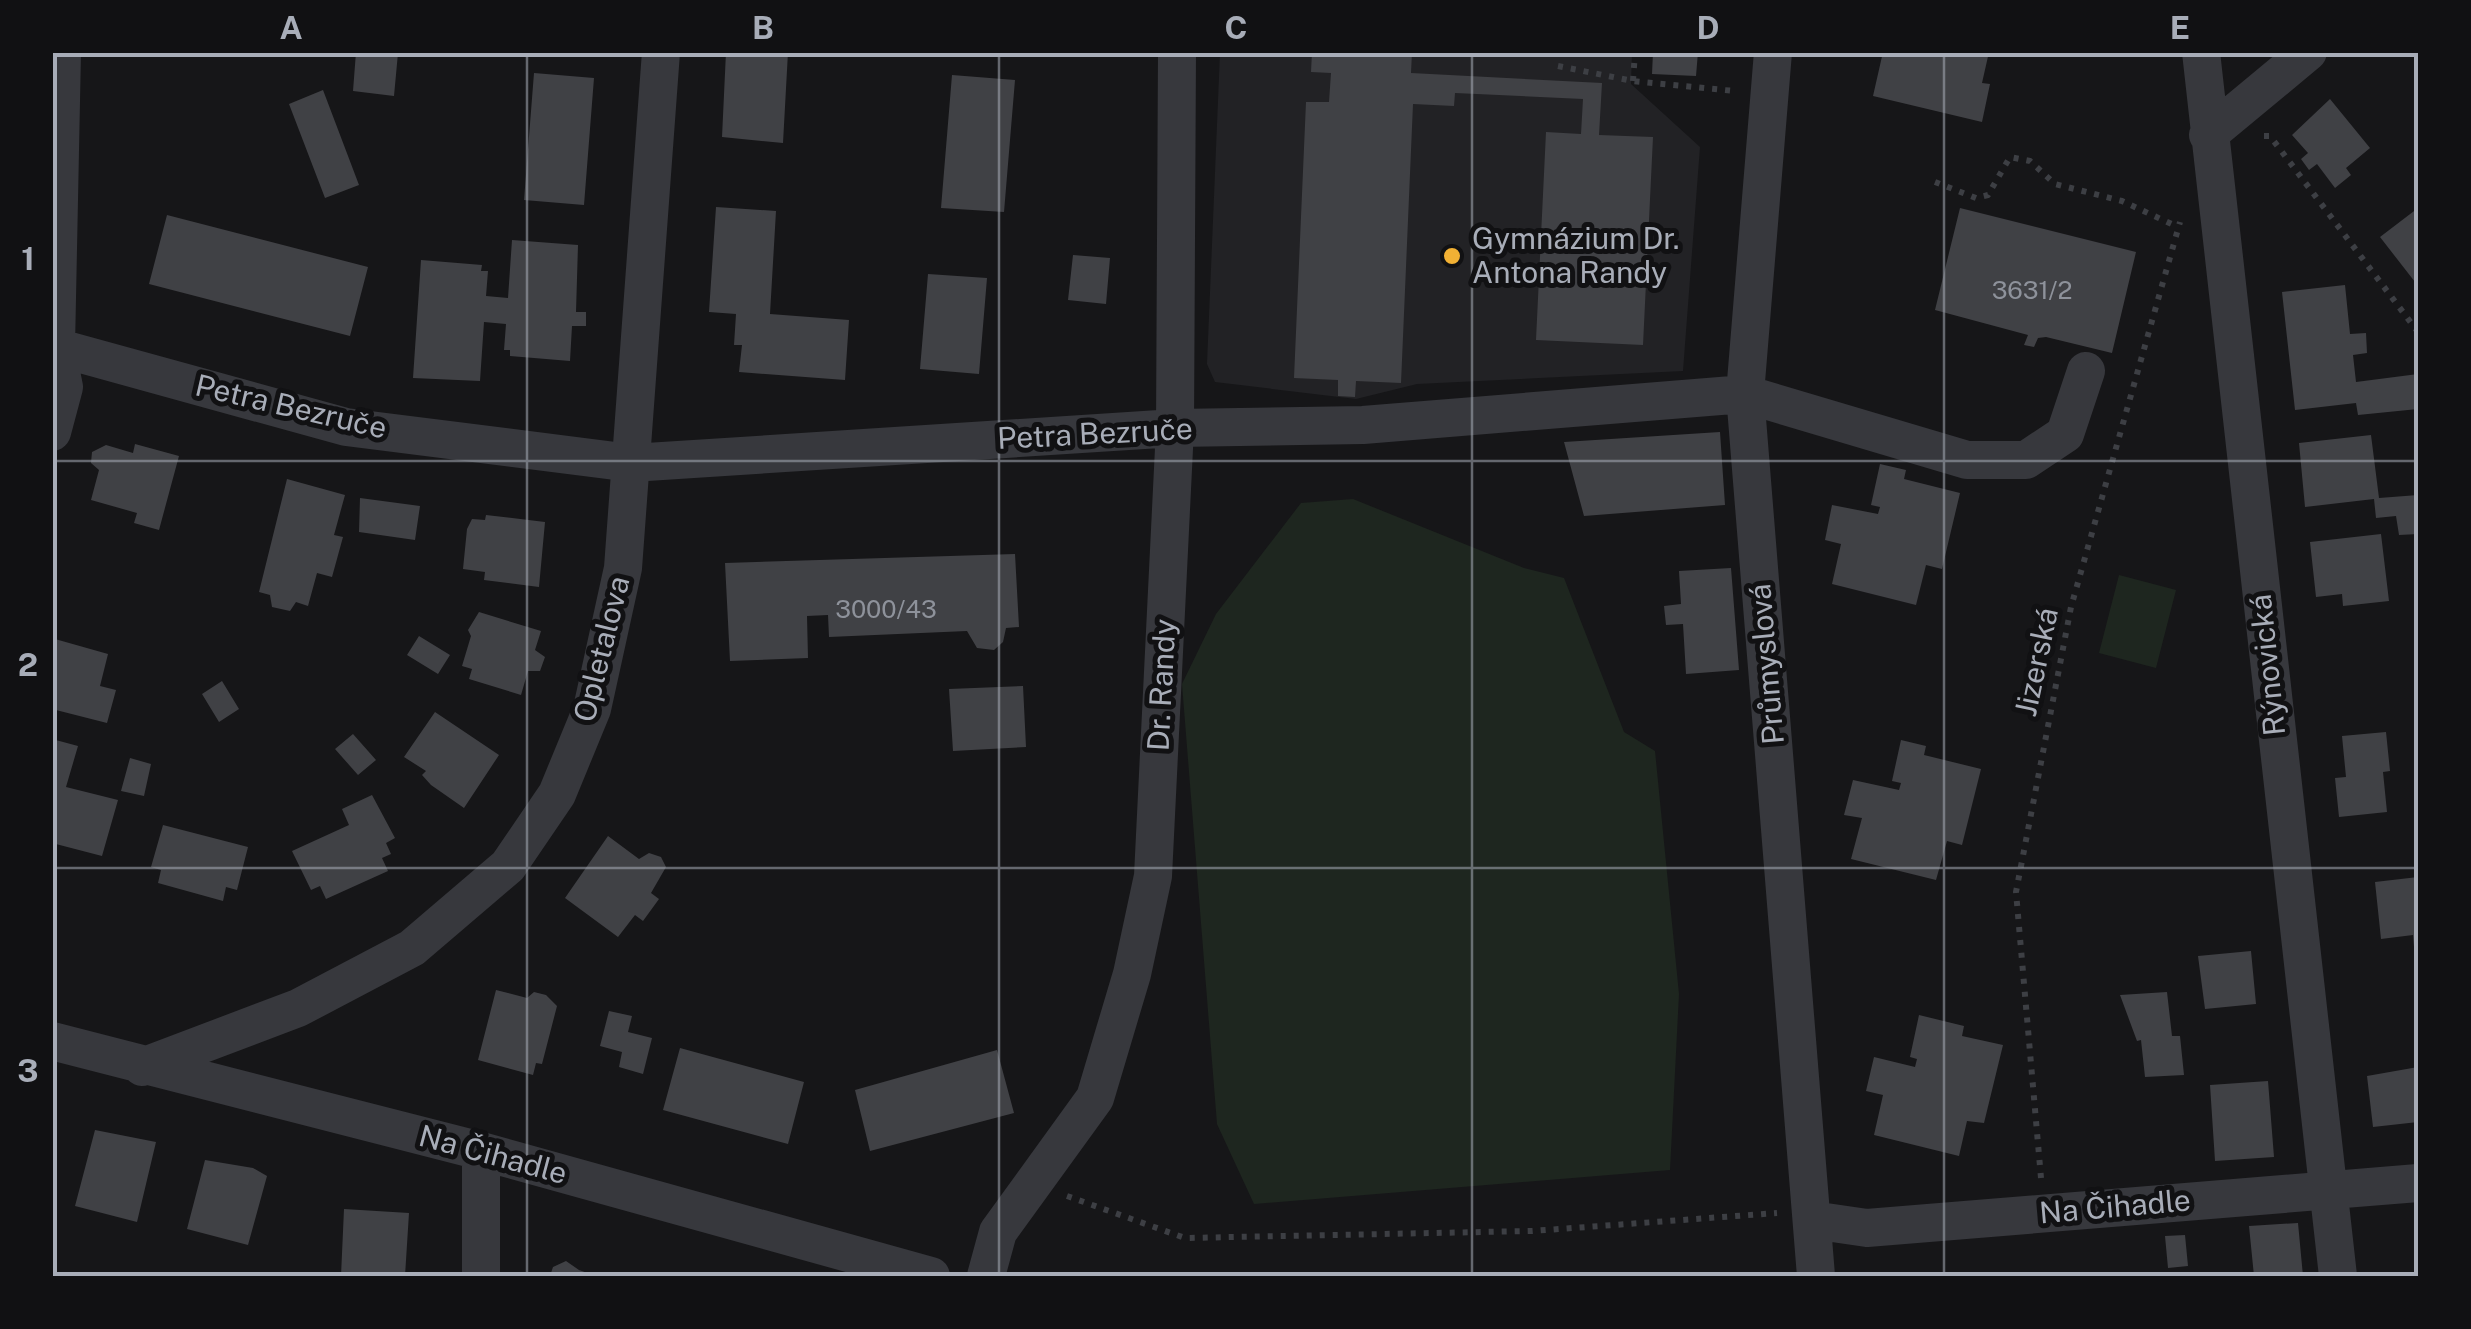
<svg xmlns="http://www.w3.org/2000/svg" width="2471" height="1329" font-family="'Public Sans',sans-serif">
  <rect width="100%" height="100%" fill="#161618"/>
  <path fill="#222225" d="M 1220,53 L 1632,53 L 1631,84 L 1700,147 L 1683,371 L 1417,384 L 1356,399 L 1215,382 L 1207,364 Z"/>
  <path fill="#1e261f" d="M 1353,499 L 1524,568 L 1564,578 L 1624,732 L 1655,751 L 1679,994 L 1670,1170 L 1254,1204 L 1217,1124 L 1182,684 L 1216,614 L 1301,503 Z
    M 2119,575 L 2176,590 L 2156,668 L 2099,653 Z"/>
  <path fill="#404145" d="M 356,52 L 398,53 L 394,96 L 353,91 Z
    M 726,52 L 788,52 L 783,143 L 722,137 Z
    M 1312,52 L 1412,52 L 1411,73 L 1602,83 L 1599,135 L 1653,137 L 1643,345 L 1536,340 L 1546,132 L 1581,134 L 1583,99 L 1455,93 L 1454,106 L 1413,104 L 1401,383 L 1356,381 L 1355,397 L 1338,396 L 1338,380 L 1294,378 L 1306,102 L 1329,102 L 1331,73 L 1311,72 Z
    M 1653,52 L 1698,52 L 1696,76 L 1652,74 Z
    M 1883,52 L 1989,52 L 1982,83 L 1990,84 L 1982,122 L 1873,96 Z
    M 534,73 L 594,78 L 584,205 L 524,200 Z
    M 952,75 L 1015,80 L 1004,212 L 941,208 Z
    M 323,90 L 359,185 L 325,198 L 289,104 Z
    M 2330,99 L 2370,148 L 2346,168 L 2351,175 L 2335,188 L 2317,164 L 2309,170 L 2301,159 L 2308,153 L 2292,135 Z
    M 716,207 L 776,211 L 770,314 L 849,320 L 845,380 L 739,372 L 742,345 L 734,345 L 736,314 L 709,312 Z
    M 1960,208 L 2136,252 L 2112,353 L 2046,337 L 2038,338 L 2034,347 L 2024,345 L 2028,335 L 1935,310 Z
    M 2418,208 L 2418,280 L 2415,282 L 2380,237 Z
    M 167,215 L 368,267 L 350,336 L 149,284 Z
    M 512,240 L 578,245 L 576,312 L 586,312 L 586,326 L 572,326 L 570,361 L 510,356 L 510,350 L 504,350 L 506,324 L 484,322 L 480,381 L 413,378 L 421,260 L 482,265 L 481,271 L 488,271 L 486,296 L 508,298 Z
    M 1073,255 L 1110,258 L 1106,304 L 1068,300 Z
    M 928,274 L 987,278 L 979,374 L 920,369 Z
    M 2345,285 L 2350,334 L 2366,333 L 2367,353 L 2353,355 L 2356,382 L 2418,374 L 2418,409 L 2358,415 L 2356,403 L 2295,410 L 2282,292 Z
    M 1720,432 L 1725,505 L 1584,516 L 1564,442 Z
    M 2371,435 L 2379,498 L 2418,495 L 2418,534 L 2399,535 L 2396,516 L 2376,518 L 2374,499 L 2305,507 L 2299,443 Z
    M 135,444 L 179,456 L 159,530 L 134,523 L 137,513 L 91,500 L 99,470 L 91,463 L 92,452 L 106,445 L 133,453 Z
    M 1880,464 L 1906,470 L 1904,479 L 1960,493 L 1942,569 L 1926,565 L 1916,605 L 1832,584 L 1841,544 L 1825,540 L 1832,505 L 1878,514 L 1880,507 L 1871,505 Z
    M 287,479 L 345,495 L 334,535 L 343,537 L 332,577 L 317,573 L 308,606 L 296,602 L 290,611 L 272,607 L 270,595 L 259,592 Z
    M 360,498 L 420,506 L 415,540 L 359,532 Z
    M 486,515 L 545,522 L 539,587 L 484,580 L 485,572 L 463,569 L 467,529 L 472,519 L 485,520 Z
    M 2381,534 L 2389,601 L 2343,606 L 2342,594 L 2316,597 L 2310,542 Z
    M 1015,554 L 1019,627 L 1006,628 L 1003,642 L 994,650 L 977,648 L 967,631 L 829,637 L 828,615 L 807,616 L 808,658 L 730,661 L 725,563 Z
    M 1731,568 L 1739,670 L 1686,674 L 1683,624 L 1666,625 L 1664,606 L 1681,604 L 1679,571 Z
    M 479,612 L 541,631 L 535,650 L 545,657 L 540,671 L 528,671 L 521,695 L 469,679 L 472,669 L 462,666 L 471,636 L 468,630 Z
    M 419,636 L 450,655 L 438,674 L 407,655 Z
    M 55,639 L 108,654 L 100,686 L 116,690 L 107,723 L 52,709 Z
    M 222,681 L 239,709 L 219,722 L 202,694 Z
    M 1023,686 L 1026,747 L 953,751 L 949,689 Z
    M 435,712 L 499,755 L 464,808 L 431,785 L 422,775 L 426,771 L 404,757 Z
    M 2386,732 L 2390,771 L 2383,772 L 2387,812 L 2339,817 L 2335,778 L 2346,777 L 2342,736 Z
    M 353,734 L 376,760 L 358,775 L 335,749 Z
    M 52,739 L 78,746 L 66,787 L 118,800 L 102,856 L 52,843 Z
    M 1901,740 L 1926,746 L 1924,755 L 1981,769 L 1962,845 L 1947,841 L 1936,880 L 1851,859 L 1862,818 L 1844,815 L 1853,780 L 1899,790 L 1901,783 L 1892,781 Z
    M 130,758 L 151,764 L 144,796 L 121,791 Z
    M 372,795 L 395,838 L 386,843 L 391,854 L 382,858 L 388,871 L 326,899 L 320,886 L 311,890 L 292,851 L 349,825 L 342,809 Z
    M 163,825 L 248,847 L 237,890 L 226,887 L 223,901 L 158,883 L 161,870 L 151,867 Z
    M 608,836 L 639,859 L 649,853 L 661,857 L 666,867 L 651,893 L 659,899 L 643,921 L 635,915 L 618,937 L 565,898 Z
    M 2418,877 L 2418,947 L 2414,947 L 2413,935 L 2381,939 L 2375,882 Z
    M 2251,951 L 2256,1004 L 2205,1009 L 2198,956 Z
    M 496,990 L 527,998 L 534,992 L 546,995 L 557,1006 L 542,1064 L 536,1063 L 533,1075 L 478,1060 Z
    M 2167,992 L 2172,1036 L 2180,1036 L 2184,1075 L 2145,1077 L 2141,1040 L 2137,1041 L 2120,995 Z
    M 609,1011 L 632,1016 L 628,1032 L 652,1038 L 643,1074 L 619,1067 L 622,1052 L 600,1046 Z
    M 1919,1015 L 1964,1026 L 1962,1036 L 2003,1045 L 1984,1123 L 1967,1121 L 1959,1156 L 1874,1135 L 1883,1095 L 1866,1091 L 1874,1057 L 1915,1067 L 1917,1059 L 1910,1057 Z
    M 680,1048 L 804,1082 L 788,1144 L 663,1110 Z
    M 997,1050 L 1014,1113 L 870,1151 L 855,1090 Z
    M 2418,1067 L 2418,1122 L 2373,1127 L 2367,1076 Z
    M 2268,1081 L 2274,1157 L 2215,1161 L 2210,1085 Z
    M 95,1130 L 156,1142 L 137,1222 L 75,1206 Z
    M 205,1160 L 253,1168 L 267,1176 L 248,1245 L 187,1229 Z
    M 344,1209 L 409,1213 L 405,1276 L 341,1276 Z
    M 2298,1223 L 2303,1276 L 2254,1276 L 2249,1226 Z
    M 2185,1235 L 2188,1266 L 2168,1268 L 2165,1236 Z
    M 566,1261 L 579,1270 L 596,1276 L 550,1276 L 553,1267 Z"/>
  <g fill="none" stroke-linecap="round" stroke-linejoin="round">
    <path stroke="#3d3f44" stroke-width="6" stroke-dasharray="5 8" stroke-linecap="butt" d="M 1558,66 L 1633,81 L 1734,91
      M 1633,81 L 1635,52
      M 2264,136 L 2270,136 L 2418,332
      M 1935,182 L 1976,198 L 1988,195 L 2010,157 L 2030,161 L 2055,184 L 2122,201 L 2178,227
      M 2041,1178 L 2016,892 L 2071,607 L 2180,222
      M 1067,1196 L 1185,1238 L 1532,1231 L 1777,1213"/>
    <path stroke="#37383d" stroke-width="38" d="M 1773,52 L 1745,394 L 1816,1276
      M 2201,52 L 2338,1276
      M 2208,135 L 2308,52
      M 52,346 L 346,427 L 631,463 L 1175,428 L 1363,425 L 1745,394 L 1967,460 L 2026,460 L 2065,434 L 2086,371
      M 52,432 L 64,387 L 56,347 L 62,52
      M 52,1041 L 481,1151 L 931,1276
      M 142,1067 L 298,1008 L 412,948 L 508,866 L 557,794 L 592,709 L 623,568 L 661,52
      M 481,1151 L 481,1276
      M 1812,1220 L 1867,1228 L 2418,1183
      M 986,1276 L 998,1232 L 1095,1098 L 1132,974 L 1153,876 L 1175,428 L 1177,52"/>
  </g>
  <path fill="none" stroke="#a8adb8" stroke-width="2.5" stroke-opacity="0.55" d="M 527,52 L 527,1276M 999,52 L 999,1276M 1472,52 L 1472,1276M 1944,52 L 1944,1276M 52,461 L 2418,461M 52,868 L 2418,868"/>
  <circle fill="#f2b134" stroke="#111113" stroke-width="4" cx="1452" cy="256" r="10"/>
  <g text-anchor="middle" stroke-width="10" stroke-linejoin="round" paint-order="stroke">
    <g font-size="25" fill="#8e929b">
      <text x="2032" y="299">3631/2</text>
      <text x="886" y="618">3000/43</text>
    </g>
    <g font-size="30" fill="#a8adb8" stroke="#111113" text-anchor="start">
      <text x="1472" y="249">Gymnázium Dr.<tspan x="1472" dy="34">Antona Randy</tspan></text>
    </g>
    <g font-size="30" fill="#a8adb8" stroke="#111113">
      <text transform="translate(291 407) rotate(13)" y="10">Petra Bezruče</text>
      <text transform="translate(1095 434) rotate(-3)" y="10">Petra Bezruče</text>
      <text transform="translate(602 649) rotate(-76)" y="10">Opletalova</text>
      <text transform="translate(2037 662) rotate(-78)" y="10">Jizerská</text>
      <text transform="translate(1767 664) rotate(-95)" y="10">Průmyslová</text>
      <text transform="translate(2268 665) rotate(-96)" y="10">Rýnovická</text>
      <text transform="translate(1162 685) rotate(-87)" y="10">Dr. Randy</text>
      <text transform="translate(493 1155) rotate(15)" y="10">Na Čihadle</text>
      <text transform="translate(2115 1207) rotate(-5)" y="10">Na Čihadle</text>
    </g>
  </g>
  <rect width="2471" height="1329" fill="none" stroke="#111113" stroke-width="110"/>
  <rect x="55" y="55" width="2361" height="1219" fill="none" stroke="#a8adb8" stroke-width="4"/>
  <g font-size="32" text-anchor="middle" font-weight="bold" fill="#a8adb8">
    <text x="291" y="39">A</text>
    <text x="763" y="39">B</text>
    <text x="1236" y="39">C</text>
    <text x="1708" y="39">D</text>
    <text x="2180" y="39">E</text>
    <text x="28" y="270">1</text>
    <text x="28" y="676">2</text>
    <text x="28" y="1082">3</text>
  </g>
</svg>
